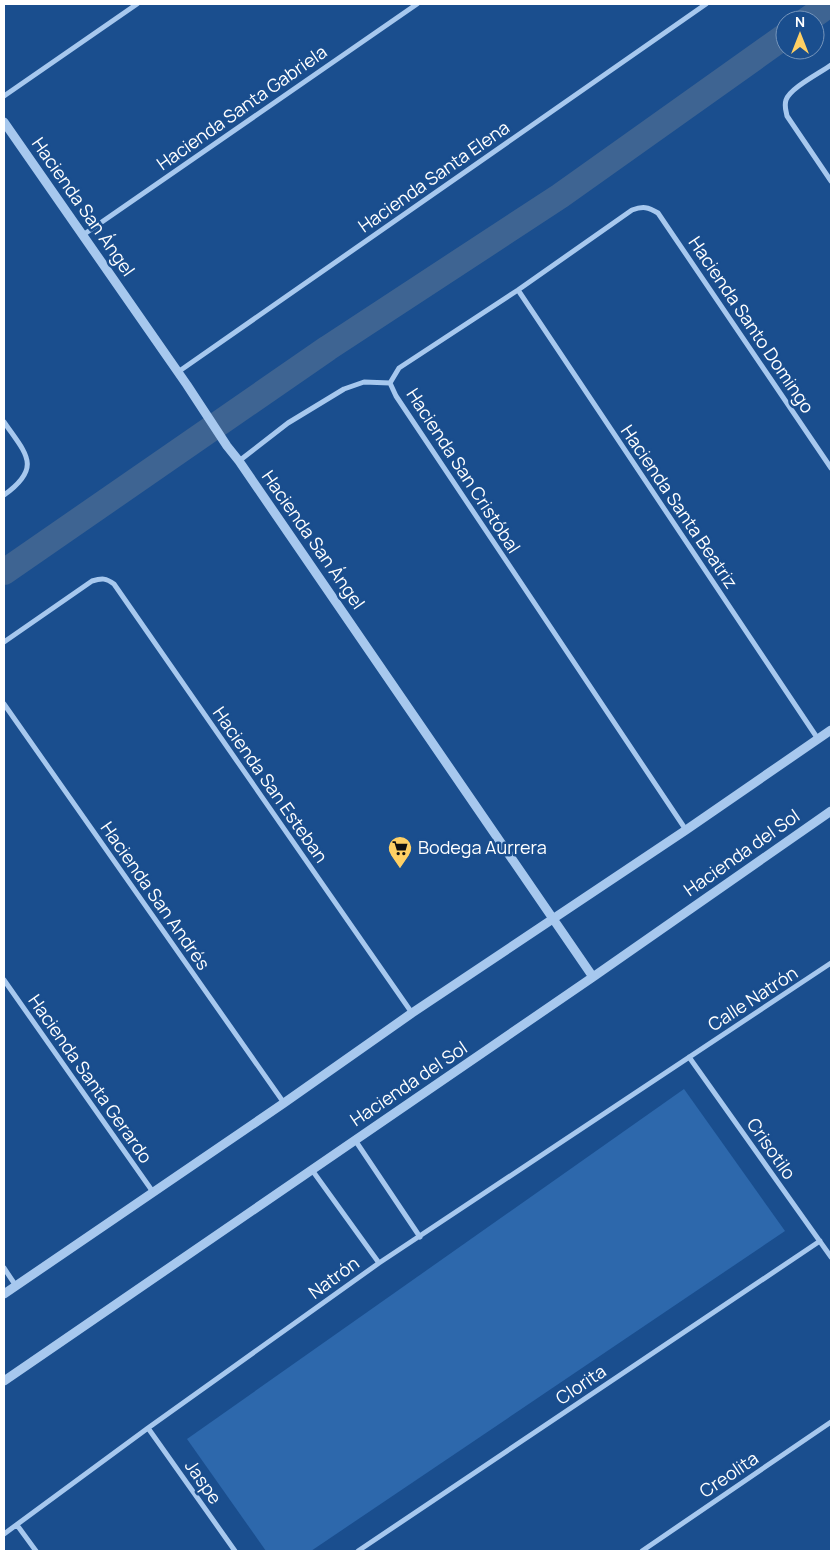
<svg xmlns="http://www.w3.org/2000/svg" width="835" height="1555" font-family="Manrope,sans-serif">
  <rect width="100%" height="100%" fill="#1a4e8e"/>
  <path fill="#2d68ac" d="M 684,1089 L 785,1231 L 311,1551 L 266,1551 L 187,1439 Z"/>
  <g fill="none" stroke-linecap="round" stroke-linejoin="round">
    <path stroke="#3e6492" stroke-width="26" d="M 807,20 L 830,4
      M 4,572 L 328,348 L 560,196 L 785,36"/>
    <path stroke="#a7c8ee" stroke-width="5" d="M 831,65 C 820,73 790,88 786,100 C 784,106 786,110 787,116 L 831,181
      M 4,96 L 137,4
      M 83,235 L 417,4
      M 518,290 L 818,739
      M 178,372 L 706,4
      M 390,383 L 399,368 L 518,290 L 632,210 C 643,206 648,207 658,213 L 831,468
      M 390,383 L 396,396 L 686,830
      M 4,422 C 26,454 43,467 4,495
      M 239,461 L 288,423 L 344,389 L 364,382 L 390,383
      M 4,642 L 92,581 C 102,578 106,578 114,584 L 412,1013
      M 4,704 L 284,1103
      M 4,980 L 153,1192
      M 689,1057 L 831,1257
      M 355,1140 L 420,1237
      M 312,1170 L 379,1263
      M 4,1268 L 16,1286
      M 148,1428 L 235,1551
      M 17,1525 L 36,1551
      M 4,1534 L 148,1428 L 379,1263 L 831,963
      M 358,1551 L 820,1241
      M 642,1551 L 831,1422"/>
    <path stroke="#a7c8ee" stroke-width="9" d="M 4,122 L 187,385 L 227,446 L 239,461 L 593,977
      M 4,1294 L 284,1103 L 412,1013 L 686,830 L 831,730
      M 4,1381 L 593,977 L 831,811"/>
  </g>
  <defs>
    <g id="supermarket-pin" transform="scale(1.25)"><path d="M0 17L-7.5 6A9.5 9.5 0 1 1 7.5 6Z" fill="#ffd064" stroke="#1a4e8e"/><path d="M-6-5.5h2.5l.6 2H6L4.5 2H-2.5L-4.4-4H-6ZM-1.5 3.2a1.3 1.3 0 1 0 .1 0ZM3 3.2a1.3 1.3 0 1 0 .1 0Z" fill="#111"/></g>
  </defs>
  <g fill-rule="evenodd">
    <use href="#supermarket-pin" x="400" y="848"/>
  </g>
  <g text-anchor="middle" stroke-width="5" stroke-linejoin="round" paint-order="stroke">
    <g font-size="18" fill="#fff" stroke="#1a4e8e">
      <text transform="translate(242 108) rotate(-35)" y="6">Hacienda Santa Gabriela</text>
      <text transform="translate(434 177) rotate(-35)" y="6">Hacienda Santa Elena</text>
      <text transform="translate(83 207) rotate(55)" y="6">Hacienda San Ángel</text>
      <text transform="translate(751 325) rotate(56)" y="6">Hacienda Santo Domingo</text>
      <text transform="translate(463 471) rotate(57)" y="6">Hacienda San Cristóbal</text>
      <text transform="translate(679 507) rotate(56)" y="6">Hacienda Santa Beatriz</text>
      <text transform="translate(313 540) rotate(55)" y="6">Hacienda San Ángel</text>
      <text transform="translate(270 785) rotate(55)" y="6">Hacienda San Esteban</text>
      <text transform="translate(742 853) rotate(-35)" y="6">Hacienda del Sol</text>
      <text transform="translate(155 896) rotate(55)" y="6">Hacienda San Andrés</text>
      <text transform="translate(753 999) rotate(-33)" y="6">Calle Natrón</text>
      <text transform="translate(90 1079) rotate(55)" y="6">Hacienda Santa Gerardo</text>
      <text transform="translate(409 1084) rotate(-34)" y="6">Hacienda del Sol</text>
      <text transform="translate(771 1149) rotate(55)" y="6">Crisotilo</text>
      <text transform="translate(334 1278) rotate(-36)" y="6">Natrón</text>
      <text transform="translate(581 1385) rotate(-34)" y="6">Clorita</text>
      <text transform="translate(729 1475) rotate(-34)" y="6">Creolita</text>
      <text transform="translate(203 1482) rotate(55)" y="6">Jaspe</text>
    </g>
    <g font-size="18" fill="#fff" stroke="#1a4e8e" text-anchor="start">
      <text x="418" y="854">Bodega Aurrera</text>
    </g>
  </g>
  <rect width="835" height="1555" fill="none" stroke="#ffffff" stroke-width="10"/>
  <g transform="translate(800 35)"><circle r="24" fill="#1a4e8e" stroke="#7695bb"/>
  <path d="M0-4L9 19L0 12L-9 19Z" fill="#ffd064"/>
  <text y="-8" font-size="14" font-weight="bold" text-anchor="middle" fill="#ffffff">N</text>
  </g>
</svg>
